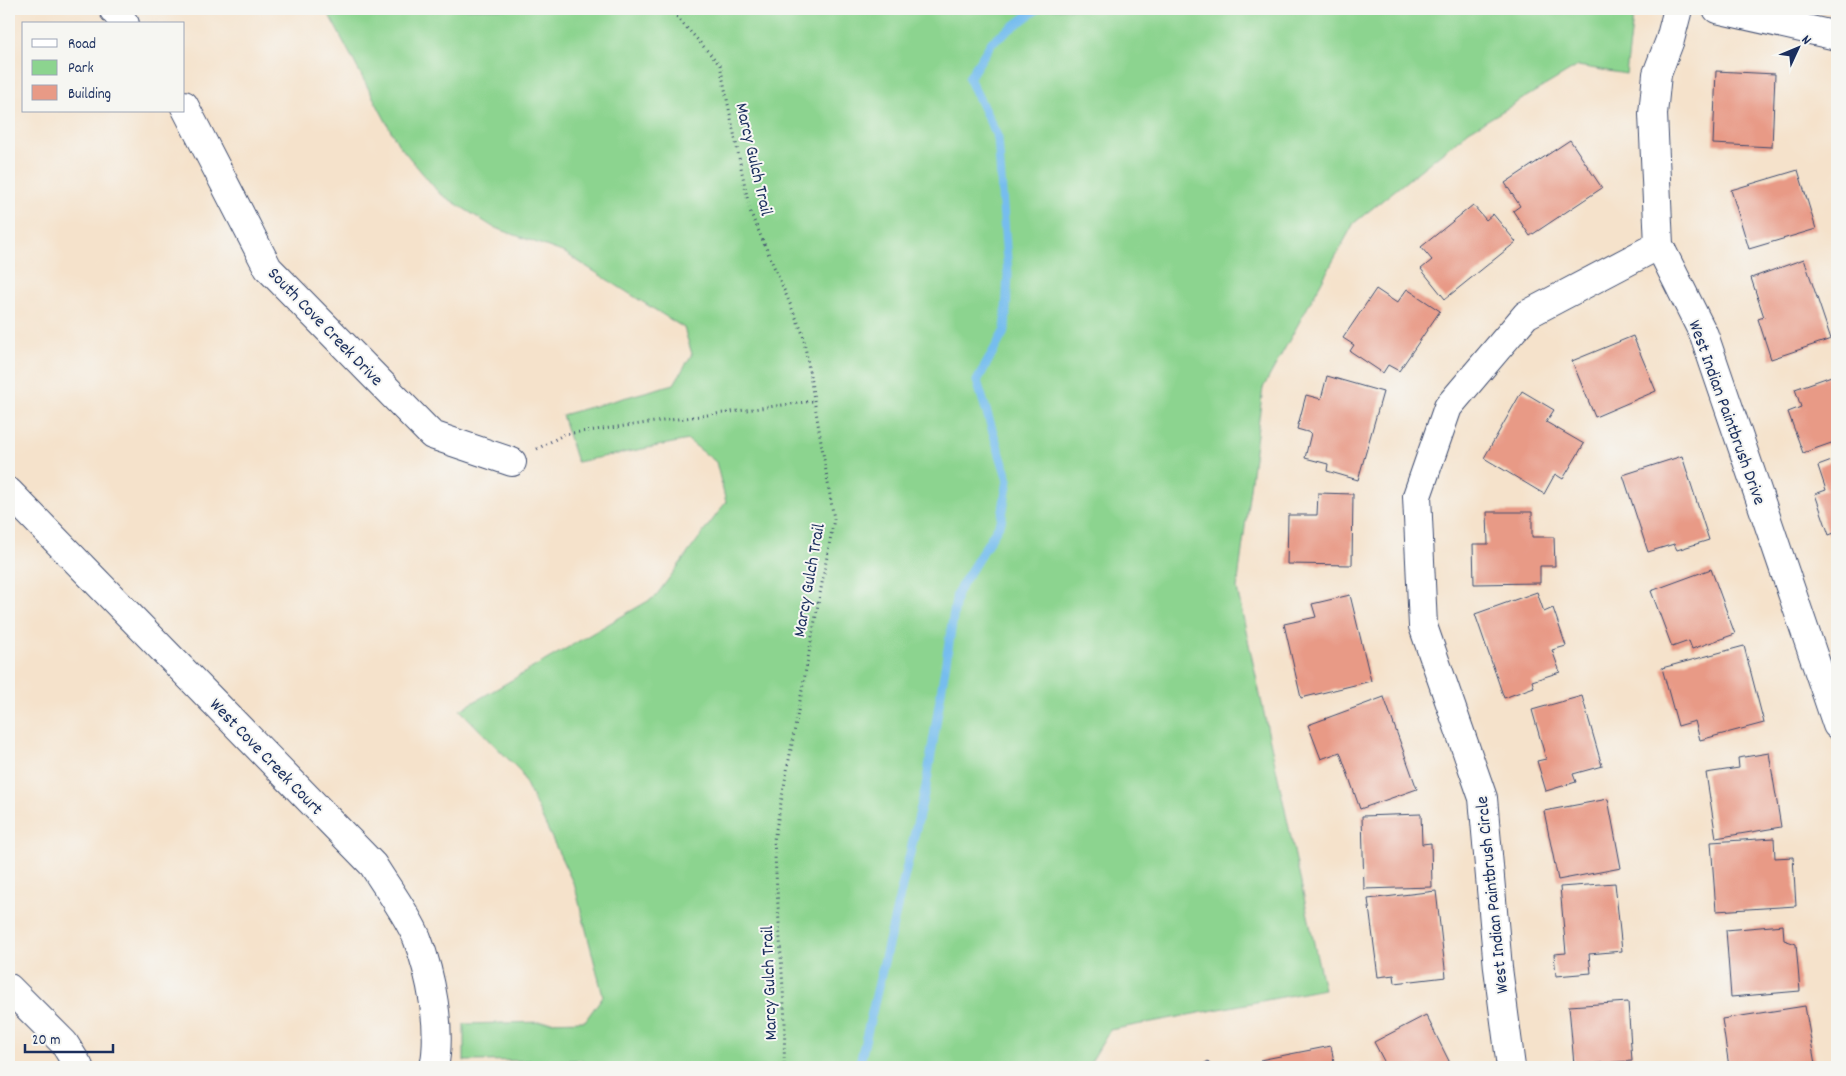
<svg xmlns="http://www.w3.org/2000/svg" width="1846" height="1076" font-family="Dekko,sans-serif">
  <rect width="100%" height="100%" fill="#f6f6f2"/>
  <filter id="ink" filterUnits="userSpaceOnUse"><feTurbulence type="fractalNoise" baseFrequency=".02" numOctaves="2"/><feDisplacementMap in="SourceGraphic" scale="10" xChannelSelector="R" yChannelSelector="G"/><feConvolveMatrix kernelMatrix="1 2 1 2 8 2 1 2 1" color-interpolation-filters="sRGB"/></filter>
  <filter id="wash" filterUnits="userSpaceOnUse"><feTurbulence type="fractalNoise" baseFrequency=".0096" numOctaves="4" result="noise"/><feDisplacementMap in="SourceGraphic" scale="20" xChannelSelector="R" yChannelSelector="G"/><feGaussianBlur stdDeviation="1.12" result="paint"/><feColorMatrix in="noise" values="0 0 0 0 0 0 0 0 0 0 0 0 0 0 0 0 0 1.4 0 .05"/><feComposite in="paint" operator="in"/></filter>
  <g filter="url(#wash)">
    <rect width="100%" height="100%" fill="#f5e2cb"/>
    <path fill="#8cd48f" stroke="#548276" d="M 326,9 L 1634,9 L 1626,74 L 1578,66 L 1469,131 L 1354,223 L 1263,388 L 1237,589 L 1324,989 L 1110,1030 L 1088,1067 L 590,1067 L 583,1060 L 464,1061 L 464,1024 L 585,1021 L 603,996 L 575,887 L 520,771 L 460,710 L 655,597 L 726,502 L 716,462 L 688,440 L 577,462 L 562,415 L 674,384 L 692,354 L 684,328 L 565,253 L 493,227 L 439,193 L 398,144 Z"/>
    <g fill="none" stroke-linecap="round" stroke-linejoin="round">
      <path stroke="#76bdee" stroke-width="9" d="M 859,1067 L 926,786 L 957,593 L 1001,522 L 1008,480 L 977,381 L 1005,330 L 1008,274 L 998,138 L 969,78 L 992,42 L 1037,9"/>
    </g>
    <g id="blocks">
      <path fill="#e89a86" d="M 1716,71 L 1775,74 L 1772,147 L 1713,144 Z
        M 1570,140 L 1602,188 L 1530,236 L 1513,211 L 1520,206 L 1505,183 Z
        M 1798,170 L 1816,229 L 1749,249 L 1731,190 Z
        M 1473,205 L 1486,220 L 1493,214 L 1516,242 L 1445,299 L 1421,269 L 1432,260 L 1421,247 Z
        M 1804,259 L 1831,339 L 1771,359 L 1758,319 L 1764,317 L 1751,278 Z
        M 1376,289 L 1397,303 L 1407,289 L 1440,311 L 1399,371 L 1388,365 L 1383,373 L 1350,351 L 1354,345 L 1343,338 Z
        M 1633,336 L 1656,391 L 1595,417 L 1572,361 Z
        M 1837,374 L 1837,441 L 1803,453 L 1788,412 L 1801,407 L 1795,389 Z
        M 1327,376 L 1383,392 L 1358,480 L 1327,471 L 1328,464 L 1305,458 L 1311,433 L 1297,429 L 1306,395 L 1321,399 Z
        M 1522,391 L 1554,410 L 1546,422 L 1584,444 L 1563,479 L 1555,474 L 1544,494 L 1484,458 Z
        M 1682,456 L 1709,540 L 1677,550 L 1674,544 L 1648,552 L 1623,475 Z
        M 1837,459 L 1837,532 L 1829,535 L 1815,494 L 1826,490 L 1818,466 Z
        M 1318,493 L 1353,494 L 1352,565 L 1287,564 L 1288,515 L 1317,515 Z
        M 1487,512 L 1532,512 L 1532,537 L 1554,537 L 1555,566 L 1540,566 L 1540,583 L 1474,584 L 1473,544 L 1488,544 Z
        M 1711,569 L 1735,634 L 1692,649 L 1689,641 L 1672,647 L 1651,591 Z
        M 1537,592 L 1544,612 L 1553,608 L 1566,646 L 1552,650 L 1560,672 L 1532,681 L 1534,687 L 1504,698 L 1475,614 Z
        M 1350,595 L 1371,681 L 1301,698 L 1284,624 L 1316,617 L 1312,604 Z
        M 1744,646 L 1764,723 L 1700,740 L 1695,721 L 1678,726 L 1662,668 Z
        M 1582,696 L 1602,766 L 1573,774 L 1576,782 L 1546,791 L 1537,761 L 1546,759 L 1532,710 Z
        M 1384,697 L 1417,789 L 1360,809 L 1340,752 L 1321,759 L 1308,725 Z
        M 1769,753 L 1781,827 L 1716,838 L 1706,773 L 1739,768 L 1738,758 Z
        M 1608,799 L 1621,868 L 1558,880 L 1544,811 Z
        M 1421,814 L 1422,844 L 1431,843 L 1432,887 L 1364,889 L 1362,816 Z
        M 1774,838 L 1775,858 L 1793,857 L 1796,906 L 1716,911 L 1711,842 Z
        M 1615,883 L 1622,951 L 1589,954 L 1591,973 L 1556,976 L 1554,954 L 1566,953 L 1560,887 Z
        M 1436,891 L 1446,977 L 1395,983 L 1394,975 L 1378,977 L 1368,899 Z
        M 1783,925 L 1784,940 L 1796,944 L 1800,991 L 1731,997 L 1726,930 Z
        M 1628,1002 L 1632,1061 L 1574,1065 L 1569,1006 Z
        M 1805,1006 L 1815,1064 L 1796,1067 L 1729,1067 L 1722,1019 Z
        M 1426,1015 L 1452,1067 L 1377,1067 L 1385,1063 L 1374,1042 Z
        M 1331,1046 L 1335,1067 L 1262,1067 L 1260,1060 Z
        M 1208,1061 L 1212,1067 L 1199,1067 Z"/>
    </g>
  </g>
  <g filter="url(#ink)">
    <use href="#blocks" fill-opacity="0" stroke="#3c4a6e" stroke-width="1"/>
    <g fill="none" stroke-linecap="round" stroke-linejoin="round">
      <g stroke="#3c4a6e" stroke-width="30">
        <path id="street" d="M 113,9 L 125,24
          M 1678,9 L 1670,40 L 1657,74 L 1653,114 L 1659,245 L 1704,335 L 1837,725
          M 1717,9 L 1837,36
          M 184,105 L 268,268 L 432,435 L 512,462
          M 9,492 L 373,865 C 387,888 407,914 417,938 C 431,974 442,1030 434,1067
          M 9,988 L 64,1043 L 79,1067
          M 1511,1067 L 1498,968 L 1483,798 L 1423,626 L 1417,496 L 1448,407 L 1526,315 L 1659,245"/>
      </g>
      <path stroke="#3c4a6e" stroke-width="3" stroke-dasharray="1 4" stroke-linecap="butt" d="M 670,9 L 720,65 L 750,211 L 803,334 L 834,519 L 774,840 L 785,1022 L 784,1067
        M 537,449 L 565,434 L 813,401"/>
      <use href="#street" stroke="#fff" stroke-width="28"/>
    </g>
  </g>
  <g text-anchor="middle" stroke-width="4" stroke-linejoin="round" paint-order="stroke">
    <g font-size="18" fill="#1b2f5e" stroke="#f6f6f2">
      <text transform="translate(755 159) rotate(77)" y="6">Marcy Gulch Trail</text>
      <text transform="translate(326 326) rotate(46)" y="6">South Cove Creek Drive</text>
      <text transform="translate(1728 412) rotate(70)" y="6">West Indian Paintbrush Drive</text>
      <text transform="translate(808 580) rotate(-80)" y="6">Marcy Gulch Trail</text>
      <text transform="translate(267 756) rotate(46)" y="6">West Cove Creek Court</text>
      <text transform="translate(1491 895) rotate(-96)" y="6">West Indian Paintbrush Circle</text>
      <text transform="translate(768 983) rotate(-92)" y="6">Marcy Gulch Trail</text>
    </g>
  </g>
  <rect width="1846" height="1076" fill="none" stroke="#f6f6f2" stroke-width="30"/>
  <rect x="22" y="22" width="162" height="90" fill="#f6f6f2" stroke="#9ea6b7"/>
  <rect x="32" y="39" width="25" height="8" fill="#ffffff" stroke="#9ea6b7"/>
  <text x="68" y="48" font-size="15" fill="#1b2f5e">Road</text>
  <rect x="32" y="60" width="25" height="15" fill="#8cd48f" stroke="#9ea6b7"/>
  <text x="68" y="72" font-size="15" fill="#1b2f5e">Park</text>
  <rect x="32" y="85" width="25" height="15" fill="#e89a86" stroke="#9ea6b7"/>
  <text x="68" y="98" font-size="15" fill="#1b2f5e">Building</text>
  <g transform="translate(1798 48) rotate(46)" stroke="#f6f6f2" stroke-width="4" paint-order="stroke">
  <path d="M0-4L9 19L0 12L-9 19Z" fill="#1b2f5e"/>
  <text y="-8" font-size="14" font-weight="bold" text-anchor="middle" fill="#1b2f5e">N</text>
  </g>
  <path d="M25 1044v8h88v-8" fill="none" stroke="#1b2f5e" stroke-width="2.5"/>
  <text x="32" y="1044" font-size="15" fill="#1b2f5e" stroke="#f6f6f2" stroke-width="4" paint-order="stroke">20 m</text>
</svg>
